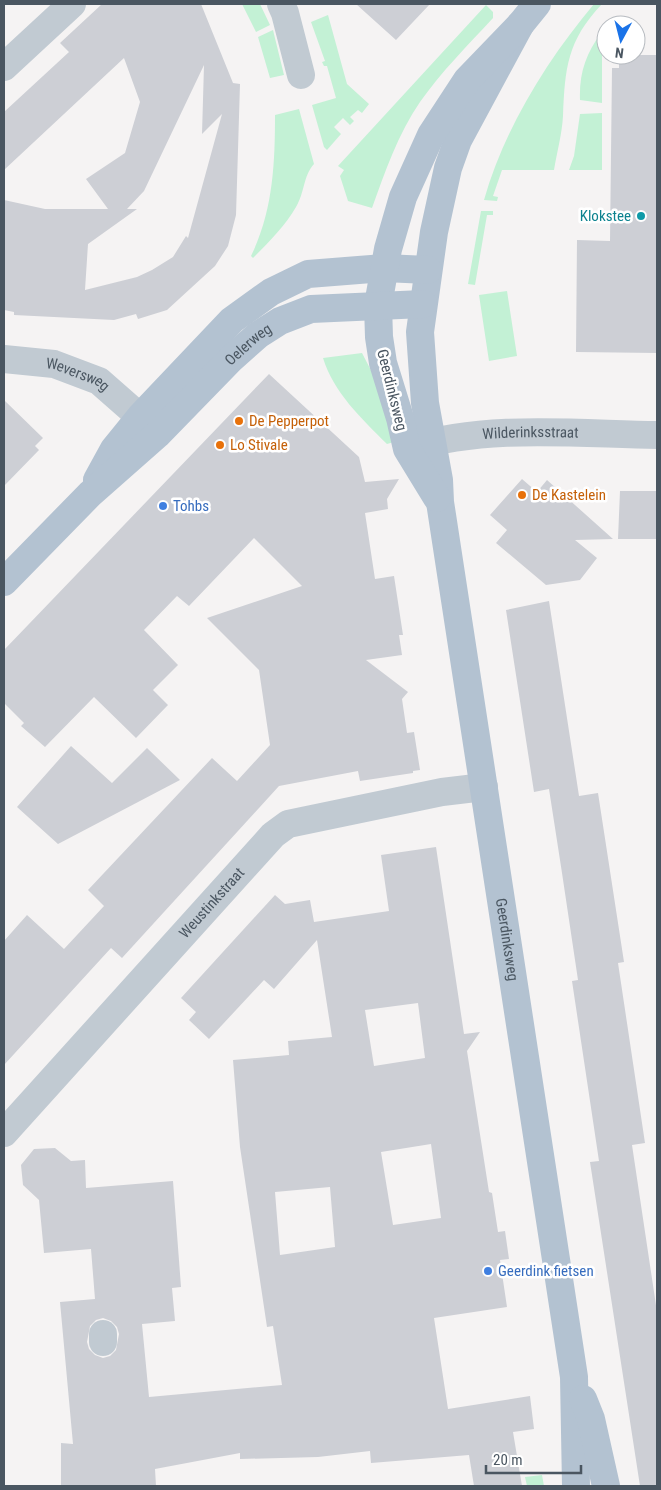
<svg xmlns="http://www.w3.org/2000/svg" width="661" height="1490" font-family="'Roboto Condensed',sans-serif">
  <rect width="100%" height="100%" fill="#f5f3f3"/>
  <path fill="#c3f1d5" d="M 242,4 L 260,4 L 270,25 L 256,32 Z
    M 594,4 L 602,4 C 567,41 565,68 563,116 C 562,134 557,152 554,170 L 502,170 L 493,196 L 498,197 L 497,201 L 484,200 C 504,129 547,60 594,4 Z
    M 486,5 L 493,12 L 493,18 C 468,45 441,72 420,102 C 398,134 385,172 372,208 L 348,201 L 340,176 L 344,170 L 338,166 Z
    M 328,15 L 347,84 L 369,104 L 362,113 L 358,110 L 350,117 L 354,121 L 350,125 L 343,118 L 334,127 L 341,134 L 327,150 L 324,147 L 312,105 L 336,98 L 327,66 L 324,66 L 322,62 L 325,61 L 311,22 Z
    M 273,30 L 284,75 L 270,78 L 258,37 Z
    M 601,33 L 602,33 L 602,103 L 580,100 C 579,73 586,54 601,33 Z
    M 299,109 L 314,164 C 303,176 305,192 296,207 C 285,226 269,242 253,258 L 251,256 C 273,211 275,164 275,115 Z
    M 602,113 L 602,170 L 569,170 L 574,156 L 580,114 Z
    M 481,211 L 493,211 L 493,215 L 487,215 L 475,285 L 468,284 Z
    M 507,291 L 517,356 L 489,361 L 479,295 Z
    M 362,353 L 377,382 L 394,442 L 387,444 C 361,418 334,393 323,358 Z
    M 542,1475 L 544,1486 L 527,1486 L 525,1477 Z"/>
  <path fill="#cdcfd5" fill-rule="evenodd" d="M 102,4 L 201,4 L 233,83 L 240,84 L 236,215 L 228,246 L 215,266 L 167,310 L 138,319 L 136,314 L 114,320 L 14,315 L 14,312 L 4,310 L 4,200 L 45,209 L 108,209 L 86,179 L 125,153 L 140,102 L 124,58 L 4,170 L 4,112 L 69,52 L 60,43 ZM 204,65 L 202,134 L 222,114 L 188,238 L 186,236 L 173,257 L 152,270 L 137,277 L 85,290 L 88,244 L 137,209 L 127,209 L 144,191 Z
    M 356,4 L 430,4 L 396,40 Z
    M 619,55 L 657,55 L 657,353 L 576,352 L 577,240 L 610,241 L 612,68 L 619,68 Z
    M 269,374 L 359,457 L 365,482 L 399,479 L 387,499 L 388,509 L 365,513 L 375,579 L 394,576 L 403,635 L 399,635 L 402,655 L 366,660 L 408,692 L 402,699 L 407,733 L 414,732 L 420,770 L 413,771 L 413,773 L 360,781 L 358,771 L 279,786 L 122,958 L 111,948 L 4,1065 L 4,941 L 27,915 L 64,949 L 104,906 L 88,890 L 212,758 L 237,781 L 270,745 L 259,670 L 207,618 L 302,586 L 254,538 L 189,606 L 177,596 L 144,630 L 178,665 L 153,690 L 168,705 L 136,738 L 94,697 L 45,747 L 21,726 L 24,723 L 4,703 L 4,650 Z
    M 4,400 L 43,438 L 35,446 L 39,450 L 4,486 Z
    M 522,479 L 537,492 L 547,480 L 613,539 L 575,540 L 597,558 L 580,580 L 546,585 L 496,543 L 507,530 L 490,515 Z
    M 620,491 L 657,491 L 657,539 L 618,539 Z
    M 549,601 L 579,796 L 598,793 L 624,962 L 618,963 L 645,1143 L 632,1145 L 657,1312 L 657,1486 L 640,1486 L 590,1162 L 599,1161 L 572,981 L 578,980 L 562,873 L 549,789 L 534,792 L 506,610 Z
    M 71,746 L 112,783 L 147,748 L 180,780 L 58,844 L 17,807 Z
    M 436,847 L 464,1034 L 480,1032 L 467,1051 L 489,1192 L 492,1193 L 498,1232 L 505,1231 L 509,1259 L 500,1260 L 507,1307 L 434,1318 L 448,1409 L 530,1396 L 534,1429 L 513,1432 L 522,1486 L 474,1486 L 469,1455 L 371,1463 L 370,1451 L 318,1457 L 240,1459 L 240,1453 L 155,1469 L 156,1486 L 61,1486 L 61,1443 L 73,1444 L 60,1302 L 95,1299 L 91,1249 L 44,1253 L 39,1200 L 23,1185 L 21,1165 L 34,1149 L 55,1148 L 71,1161 L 85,1160 L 86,1188 L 173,1181 L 181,1287 L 172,1288 L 175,1321 L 142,1324 L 149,1397 L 282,1385 L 273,1326 L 267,1327 L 240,1147 L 233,1060 L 289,1055 L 288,1041 L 332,1037 L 317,940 L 274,989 L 264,980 L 209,1039 L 189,1020 L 196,1012 L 181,998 L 275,895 L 285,904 L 310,900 L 314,922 L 389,911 L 381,855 ZM 418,1003 L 425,1058 L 374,1066 L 365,1010 ZM 431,1144 L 441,1218 L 393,1225 L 381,1152 ZM 330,1187 L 335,1247 L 280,1255 L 275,1192 ZM 103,1318 L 111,1321 L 117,1327 L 119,1334 L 116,1350 L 110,1356 L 103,1358 L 95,1355 L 89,1349 L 87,1342 L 90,1326 L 96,1320 Z"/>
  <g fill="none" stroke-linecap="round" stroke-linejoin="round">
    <g stroke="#c1cad2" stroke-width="28">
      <path d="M 281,4 L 285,13 L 301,75"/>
      <path d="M 4,67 L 72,4"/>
      <path id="s1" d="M 4,359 L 54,364 L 99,381 L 140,417"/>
      <path id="s2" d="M 411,448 C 486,424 578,434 657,435"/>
      <path id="s3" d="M 4,1133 L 273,835 L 288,824 L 442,792 L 484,787"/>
      <path d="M 103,1334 L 103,1342"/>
    </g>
    <g stroke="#b3c2d1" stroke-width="28">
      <path id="s4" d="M 520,25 L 458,140 L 448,168 L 434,232 L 420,332 L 425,403 L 439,480 L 440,502 L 574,1377 L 576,1486"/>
      <path d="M 97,480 L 114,449 L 140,417 L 232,320 L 271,292 L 308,274 L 384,268 L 428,270"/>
      <path d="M 437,498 L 407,449 L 400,418 L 383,363 L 379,337 L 378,305 L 388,249 L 403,197 L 431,135 L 467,80 L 520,25 L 537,4"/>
      <path id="s5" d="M 4,582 L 90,494 L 158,434 L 231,359 L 258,335 L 280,321 L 311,309 L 423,304"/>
      <path d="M 583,1399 L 591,1419 L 606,1486"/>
    </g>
  </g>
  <circle fill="#0f9aa8" stroke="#fff" stroke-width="2" cx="641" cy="216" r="5"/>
  <g fill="#e8710a" stroke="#fff" stroke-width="2">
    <circle cx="239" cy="421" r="5"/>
    <circle cx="220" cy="445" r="5"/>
    <circle cx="522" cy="495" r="5"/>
  </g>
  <g fill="#3f7fe0" stroke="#fff" stroke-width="2">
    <circle cx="163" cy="506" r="5"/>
    <circle cx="488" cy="1271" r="5"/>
  </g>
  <g text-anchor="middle" stroke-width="5" stroke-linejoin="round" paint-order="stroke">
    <g font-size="15" fill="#0d838f" stroke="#fff" text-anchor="end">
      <text x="631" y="221">Klokstee</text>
    </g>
    <g font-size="15" fill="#4a5661" stroke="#fff">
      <text dy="5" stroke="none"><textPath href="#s5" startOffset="341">Oelerweg</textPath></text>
      <text dy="5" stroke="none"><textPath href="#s1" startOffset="76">Weversweg</textPath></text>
      <text transform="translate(392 390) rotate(76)" y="5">Geerdinksweg</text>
      <text dy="5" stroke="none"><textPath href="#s2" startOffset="121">Wilderinksstraat</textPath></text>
      <text dy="5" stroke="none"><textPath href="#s3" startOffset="310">Weustinkstraat</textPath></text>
      <text dy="5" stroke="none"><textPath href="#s4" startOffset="941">Geerdinksweg</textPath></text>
    </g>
    <g font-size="15" fill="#c56008" stroke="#fff" text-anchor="start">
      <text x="249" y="426">De Pepperpot</text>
      <text x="230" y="450">Lo Stivale</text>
      <text x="532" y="500">De Kastelein</text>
    </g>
    <g font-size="15" fill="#366cbe" stroke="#fff" text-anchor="start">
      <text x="173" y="511">Tohbs</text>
      <text x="498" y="1276">Geerdink fietsen</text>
    </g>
  </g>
  <rect width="661" height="1490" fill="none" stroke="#4a5661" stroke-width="10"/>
  <g transform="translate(621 40) rotate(187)"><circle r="24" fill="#ffffff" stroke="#b7bbc0"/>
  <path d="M0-4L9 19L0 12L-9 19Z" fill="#1a73e8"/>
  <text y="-8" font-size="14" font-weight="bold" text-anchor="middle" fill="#4a5661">N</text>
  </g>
  <path d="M486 1465v8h95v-8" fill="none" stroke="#4a5661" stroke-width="2.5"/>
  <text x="493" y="1465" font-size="15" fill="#4a5661" stroke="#ffffff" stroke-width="4" paint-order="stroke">20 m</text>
</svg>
